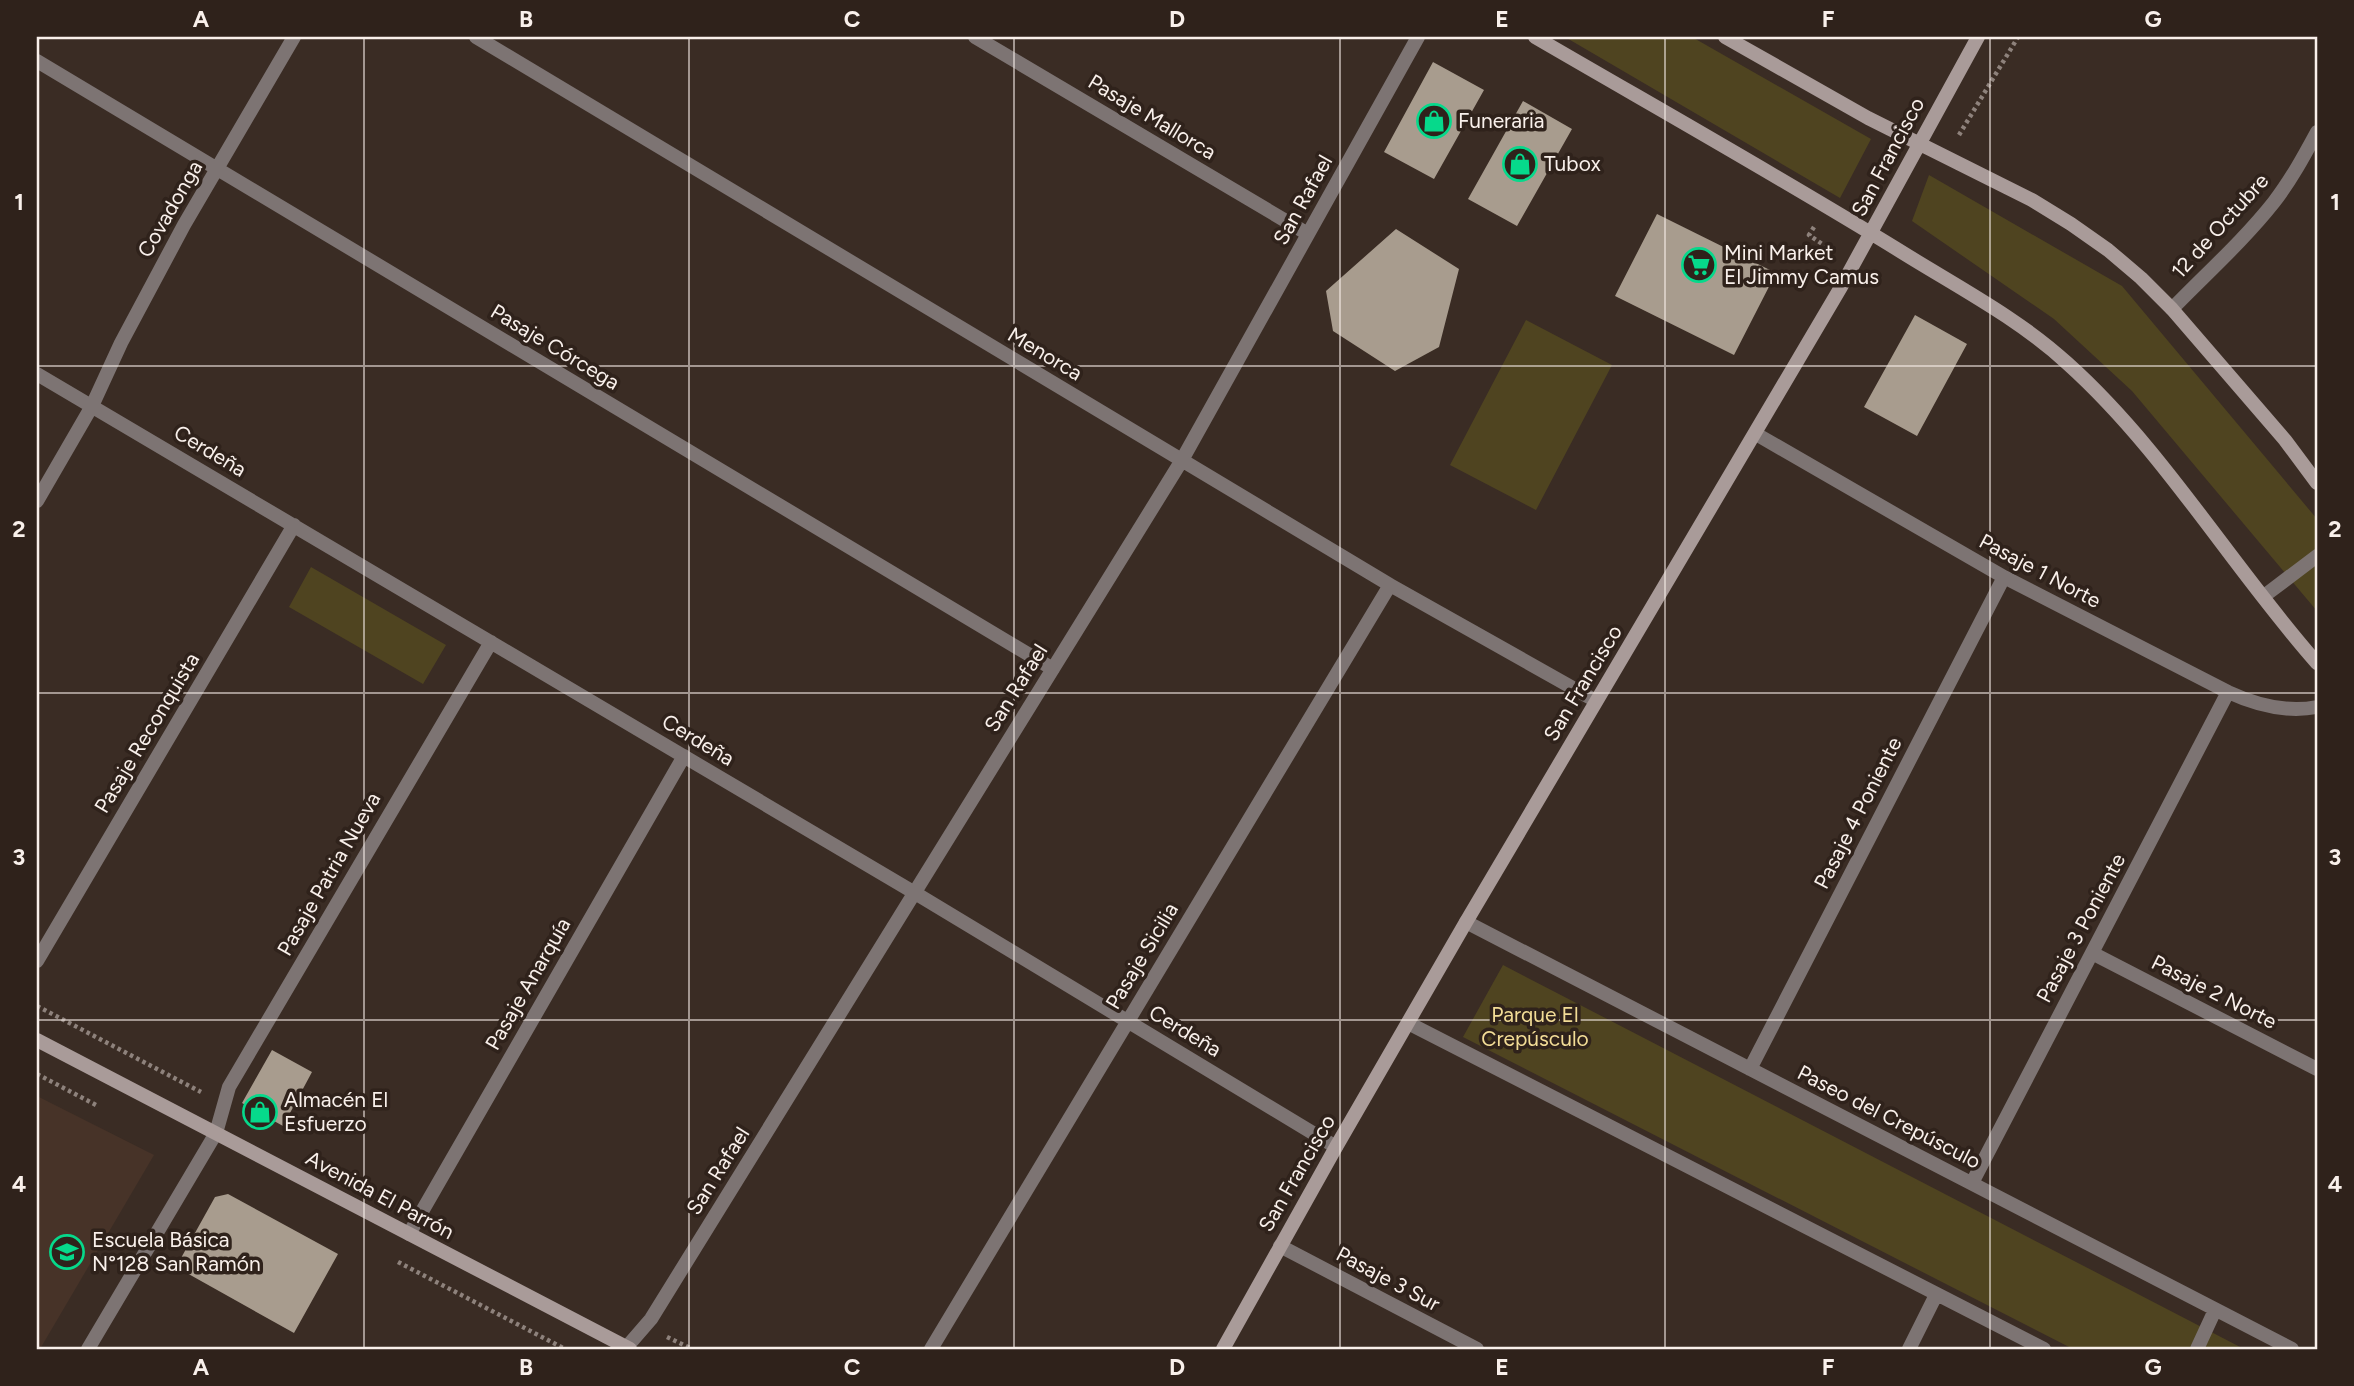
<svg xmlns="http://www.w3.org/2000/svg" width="2354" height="1386" font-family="Figtree,sans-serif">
  <rect width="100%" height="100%" fill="#3a2c24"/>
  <path fill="#473328" d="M 37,1096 L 154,1155 L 40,1349 L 37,1349 Z"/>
  <path fill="#4f4420" d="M 1565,37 L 1692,37 L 1871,139 L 1840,198 Z
    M 1929,175 L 2122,286 L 2317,519 L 2317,611 L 2132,391 L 2054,319 L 1912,221 Z
    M 1526,320 L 1612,365 L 1536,510 L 1450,465 Z
    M 311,567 L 446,645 L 423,684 L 289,607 Z
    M 1503,965 L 2244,1349 L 2073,1349 L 1463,1037 Z"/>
  <path fill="#a89c8e" d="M 1433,62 L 1484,90 L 1434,179 L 1384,152 Z
    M 1523,101 L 1572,129 L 1517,226 L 1468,199 Z
    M 1657,214 L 1776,273 L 1734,355 L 1615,296 Z
    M 1396,229 L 1459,269 L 1439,347 L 1395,371 L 1333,331 L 1326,291 Z
    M 1915,315 L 1967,344 L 1917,436 L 1864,407 Z
    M 272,1050 L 312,1072 L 283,1126 L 242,1103 Z
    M 228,1194 L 338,1254 L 294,1333 L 176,1267 L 215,1197 Z"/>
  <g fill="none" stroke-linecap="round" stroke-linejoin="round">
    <path stroke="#8e827c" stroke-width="4.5" stroke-dasharray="3.5 3.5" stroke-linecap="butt" d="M 1959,135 L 2018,37
      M 1814,227 L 1809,235 L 1831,250
      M 37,1006 L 201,1092
      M 37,1074 L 98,1106
      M 398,1262 L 565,1349
      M 667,1337 L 692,1349"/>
    <path stroke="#7d7473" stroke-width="14" d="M 476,37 L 1390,585 L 1596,701
      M 975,37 L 1308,234
      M 37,61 L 1053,669
      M 2172,309 C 2206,274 2244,240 2274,202 C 2291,180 2304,156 2317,132
      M 37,374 L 915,893 L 1336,1147
      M 1756,434 L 2004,577 L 2228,692 C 2256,705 2286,713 2317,707
      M 37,501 L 92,406 L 121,343 L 184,225 L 294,37
      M 2264,596 L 2317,556
      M 1466,922 L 2292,1349
      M 2092,953 L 2317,1069
      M 37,961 L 294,525
      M 1408,1023 L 2044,1349
      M 1750,1069 L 2004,577
      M 1972,1183 L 2228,692
      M 409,1234 L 684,756
      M 1280,1246 L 1477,1349
      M 88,1349 L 216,1133 L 229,1087 L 491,642
      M 625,1349 L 651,1319 L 1182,460 L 1418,37
      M 931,1349 L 1390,585
      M 1909,1349 L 1936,1295
      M 2197,1349 L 2215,1310"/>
    <path stroke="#a99b99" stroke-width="14" d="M 1535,37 C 1657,108 1780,177 1900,251 C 1956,286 2018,318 2067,363 C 2164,450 2231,566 2317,663
      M 1725,37 L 1868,118 L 2032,200 L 2071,224 L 2108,250 L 2141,278 L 2172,309 L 2285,440 L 2317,483
      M 37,1040 L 630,1349
      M 1223,1349 L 1336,1147 L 1466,922 L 1841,287 L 1978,37"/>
  </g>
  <path fill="none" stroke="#f9f0eb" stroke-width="2" stroke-opacity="0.55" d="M 364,37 L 364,1349M 689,37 L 689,1349M 1014,37 L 1014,1349M 1340,37 L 1340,1349M 1665,37 L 1665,1349M 1990,37 L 1990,1349M 37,366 L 2317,366M 37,693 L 2317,693M 37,1020 L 2317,1020"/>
  <defs>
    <g id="shop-ring" transform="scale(1.75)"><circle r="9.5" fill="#2f221b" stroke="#06d98b" stroke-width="1.5"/><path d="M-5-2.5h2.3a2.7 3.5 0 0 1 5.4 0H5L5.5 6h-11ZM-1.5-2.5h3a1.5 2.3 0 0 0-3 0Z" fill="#06d98b"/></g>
    <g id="supermarket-ring" transform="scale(1.75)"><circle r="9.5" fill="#2f221b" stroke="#06d98b" stroke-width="1.5"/><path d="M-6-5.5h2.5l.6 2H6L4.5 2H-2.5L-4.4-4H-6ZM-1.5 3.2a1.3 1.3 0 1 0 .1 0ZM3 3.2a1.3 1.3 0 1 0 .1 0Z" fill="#06d98b"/></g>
    <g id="school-ring" transform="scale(1.75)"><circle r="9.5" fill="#2f221b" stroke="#06d98b" stroke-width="1.5"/><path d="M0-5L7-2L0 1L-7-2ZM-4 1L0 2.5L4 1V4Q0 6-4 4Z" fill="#06d98b"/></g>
  </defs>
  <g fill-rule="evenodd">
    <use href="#shop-ring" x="1434" y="121"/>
    <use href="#shop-ring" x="1520" y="164"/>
    <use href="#supermarket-ring" x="1699" y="265"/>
    <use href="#shop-ring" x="260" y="1112"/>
    <use href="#school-ring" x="67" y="1252"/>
  </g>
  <g text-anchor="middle" stroke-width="7" stroke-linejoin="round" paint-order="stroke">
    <g font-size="21" fill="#f9f0eb" stroke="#2f221b">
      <text transform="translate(1152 117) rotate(31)" y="7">Pasaje Mallorca</text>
      <text transform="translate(1888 157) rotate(-62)" y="7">San Francisco</text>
      <text transform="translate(1303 200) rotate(-61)" y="7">San Rafael</text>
      <text transform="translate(170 209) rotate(-60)" y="7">Covadonga</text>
      <text transform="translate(2220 226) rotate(-48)" y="7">12 de Octubre</text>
      <text transform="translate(555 347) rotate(31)" y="7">Pasaje Córcega</text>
      <text transform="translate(1045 354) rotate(31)" y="7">Menorca</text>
      <text transform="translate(210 451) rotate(31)" y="7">Cerdeña</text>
      <text transform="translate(2040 571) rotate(28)" y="7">Pasaje 1 Norte</text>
      <text transform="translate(1583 683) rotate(-59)" y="7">San Francisco</text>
      <text transform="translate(1016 688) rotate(-58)" y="7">San Rafael</text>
      <text transform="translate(147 733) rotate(-59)" y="7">Pasaje Reconquista</text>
      <text transform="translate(698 740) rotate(31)" y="7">Cerdeña</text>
      <text transform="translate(1858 813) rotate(-63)" y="7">Pasaje 4 Poniente</text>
      <text transform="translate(329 874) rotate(-60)" y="7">Pasaje Patria Nueva</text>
      <text transform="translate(2081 928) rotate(-62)" y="7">Pasaje 3 Poniente</text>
      <text transform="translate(1142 956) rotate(-59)" y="7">Pasaje Sicilia</text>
      <text transform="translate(528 984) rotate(-60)" y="7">Pasaje Anarquía</text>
      <text transform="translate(2214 992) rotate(27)" y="7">Pasaje 2 Norte</text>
      <text transform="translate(1185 1031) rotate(31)" y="7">Cerdeña</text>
      <text transform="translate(1889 1117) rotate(27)" y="7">Paseo del Crepúsculo</text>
      <text transform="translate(718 1171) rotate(-58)" y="7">San Rafael</text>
      <text transform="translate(1297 1173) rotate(-60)" y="7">San Francisco</text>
      <text transform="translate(380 1195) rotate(28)" y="7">Avenida El Parrón</text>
      <text transform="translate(1388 1279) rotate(28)" y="7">Pasaje 3 Sur</text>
    </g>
    <g font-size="21" fill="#f9f0eb" stroke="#2f221b" text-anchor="start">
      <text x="1458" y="128">Funeraria</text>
      <text x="1544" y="171">Tubox</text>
      <text x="1724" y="260">Mini Market<tspan x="1724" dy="24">El Jimmy Camus</tspan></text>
      <text x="284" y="1107">Almacén El<tspan x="284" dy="24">Esfuerzo</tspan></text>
      <text x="92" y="1247">Escuela Básica<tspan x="92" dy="24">N°128 San Ramón</tspan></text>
    </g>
    <g font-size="21" fill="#f2dc96" stroke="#2f221b">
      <text x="1535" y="1022">Parque El<tspan x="1535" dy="24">Crepúsculo</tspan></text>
    </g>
  </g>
  <rect width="2354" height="1386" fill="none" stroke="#2f221b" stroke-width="77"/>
  <rect x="38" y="38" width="2278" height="1310" fill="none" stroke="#f9f0eb" stroke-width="2.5"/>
  <g font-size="23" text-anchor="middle" font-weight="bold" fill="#f9f0eb">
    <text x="201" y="27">A</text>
    <text x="526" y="27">B</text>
    <text x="852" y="27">C</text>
    <text x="1177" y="27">D</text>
    <text x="1502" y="27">E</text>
    <text x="1828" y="27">F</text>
    <text x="2153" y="27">G</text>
    <text x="19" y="210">1</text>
    <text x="2335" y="210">1</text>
    <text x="19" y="537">2</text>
    <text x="2335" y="537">2</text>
    <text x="19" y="865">3</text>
    <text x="2335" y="865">3</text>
    <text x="19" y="1192">4</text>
    <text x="2335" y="1192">4</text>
    <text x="201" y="1375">A</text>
    <text x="526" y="1375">B</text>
    <text x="852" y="1375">C</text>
    <text x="1177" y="1375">D</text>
    <text x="1502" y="1375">E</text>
    <text x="1828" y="1375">F</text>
    <text x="2153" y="1375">G</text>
  </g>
</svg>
